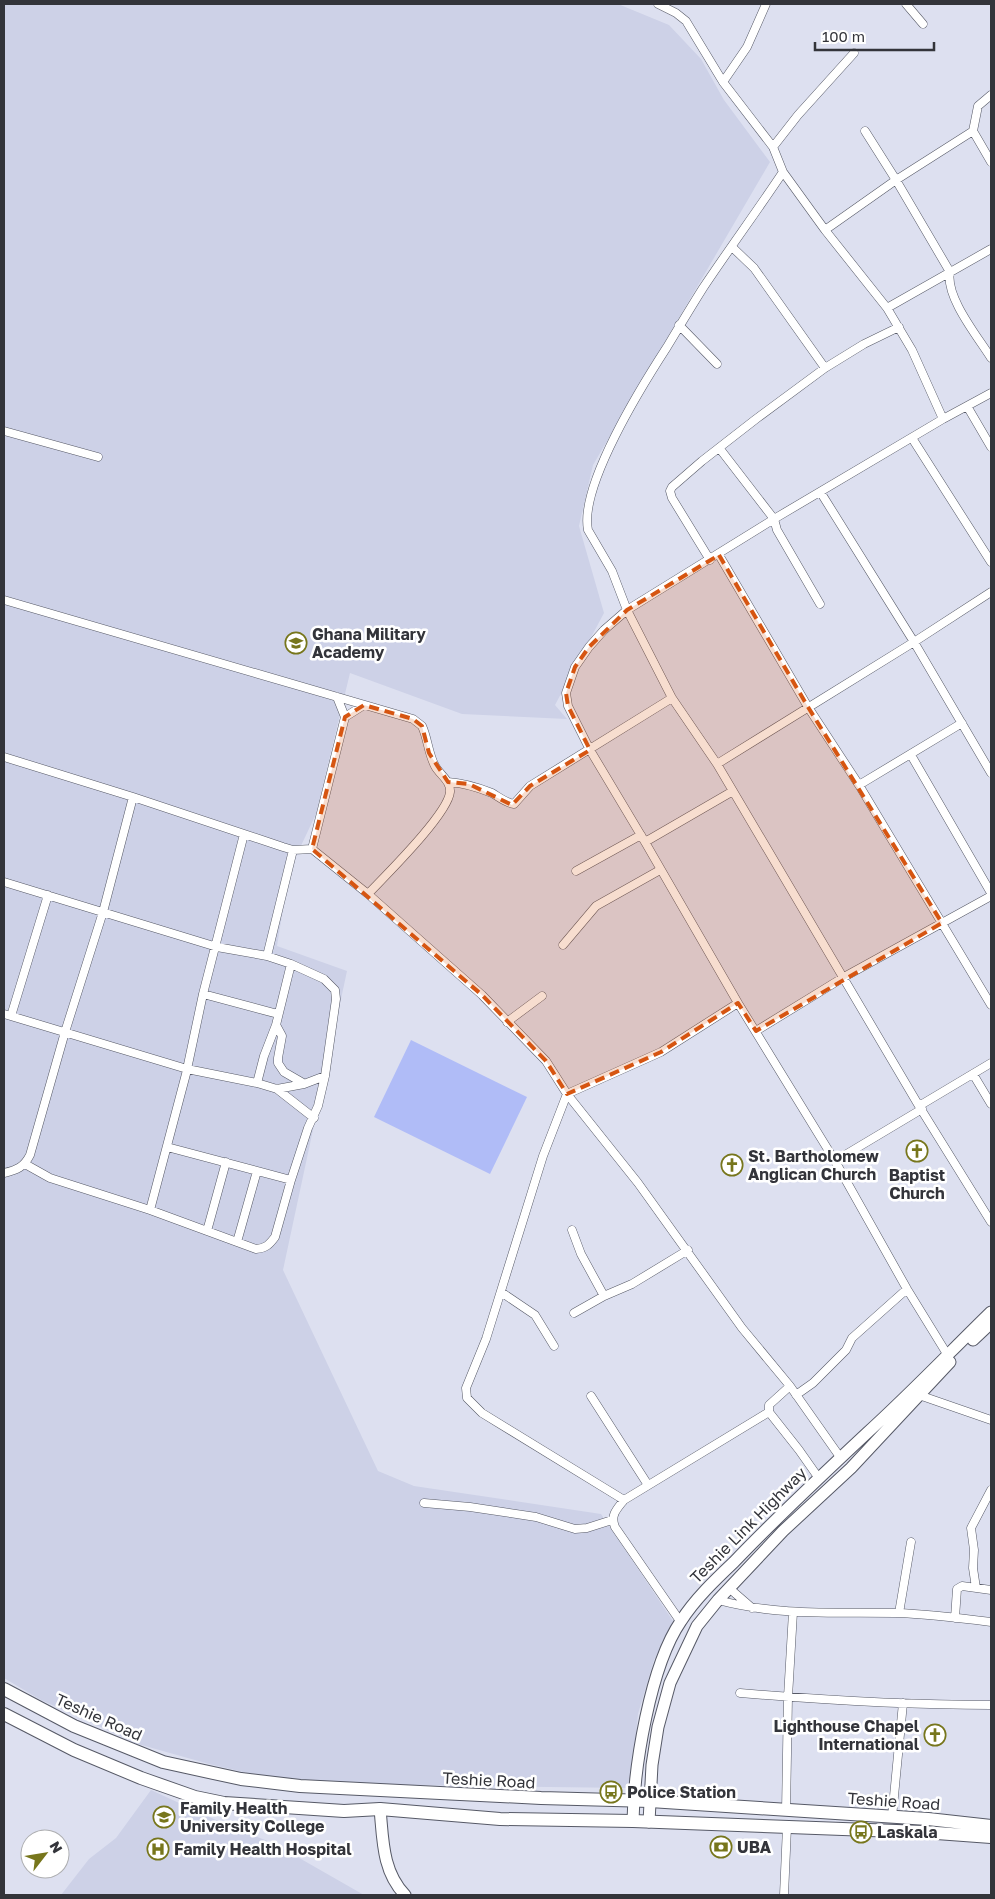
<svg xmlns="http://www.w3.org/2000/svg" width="995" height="1899" font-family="'Golos Text',sans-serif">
  <rect width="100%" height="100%" fill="#dde0f0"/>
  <path fill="#cdd1e7" d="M 4,4 L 618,4 L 669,25 L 701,59 L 724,100 L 770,162 L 593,465 L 579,526 L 604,613 L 555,705 L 567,719 L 462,714 L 350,673 L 316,814 L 289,871 L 277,946 L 347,971 L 283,1270 L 378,1471 L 414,1486 L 601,1514 L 673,1621 L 654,1660 L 638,1714 L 631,1788 L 327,1784 L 260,1776 L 209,1764 L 138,1744 L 41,1700 L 4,1678 Z
    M 151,1790 L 229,1826 L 273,1843 L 364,1895 L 61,1895 L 89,1859 L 116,1838 Z"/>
  <path fill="#b0bcf7" d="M 411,1040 L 527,1097 L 490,1174 L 374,1117 Z"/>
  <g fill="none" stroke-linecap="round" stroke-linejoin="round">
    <g stroke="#565966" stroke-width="9">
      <path id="street" d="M 658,4 L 676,13 L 686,21 L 723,82 L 773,147 L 783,172 L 825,230 L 887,308 L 912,350 L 943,419 L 991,393
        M 906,4 L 923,24
        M 723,82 L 747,47 L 766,4
        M 991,95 L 978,106 L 973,131 L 991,162
        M 865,131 L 896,180 L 950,272 C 945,297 978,337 991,358
        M 773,147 L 798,115 L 854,53
        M 783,172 C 757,211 729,249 703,288 C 691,307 679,327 667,347 C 643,384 579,486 588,530 L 612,571 L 627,610 L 672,698 L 717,764 L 919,1106 L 991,1222
        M 825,230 L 896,180 L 973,131
        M 732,247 L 754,268 L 825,368
        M 887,308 L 991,249
        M 679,325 L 717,364
        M 967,406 L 991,447
        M 943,419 L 774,519 L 627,610 L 604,630 L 589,647 L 575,667 L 566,693 L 568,706 L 590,750 L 645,842 L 738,1003 L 835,1161 L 907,1289 L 947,1354
        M 4,431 L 98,457
        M 912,438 L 991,562
        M 720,449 L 774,519 L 777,530 L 820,604
        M 821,493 L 914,642 L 991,773
        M 719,555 L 808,707 L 859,785 L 991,1005
        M 710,560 L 672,498 L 670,491 L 672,487 L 702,461 L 756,419 L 825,368 L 864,344 L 899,327
        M 4,600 L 413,719 L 422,726 C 428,739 428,753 435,766 C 440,775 451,781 450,792 C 448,814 386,875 368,894
        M 345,717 L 364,705
        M 911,755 L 991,893
        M 4,757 L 133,797 L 283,847 L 293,850 L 312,849 L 368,894 L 482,995 L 546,1061 L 567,1094 L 638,1183 L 742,1328 L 790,1386 L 840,1457
        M 717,764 L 914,642 L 991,592
        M 448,782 C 464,783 477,787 492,793 C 499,797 506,803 514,804 L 530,786 L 672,698
        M 859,785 L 962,723
        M 645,842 L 733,791
        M 312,849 L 345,717 L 337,697
        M 576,871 L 641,835
        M 4,882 L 217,947 L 267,956 L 291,964 L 324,979 L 335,990 L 336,999 L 325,1076 L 318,1106 L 308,1128 L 291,1180 L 275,1237 C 269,1245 266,1248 256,1249 L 150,1210 L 50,1178 L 25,1164
        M 563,945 L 596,906 L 660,870
        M 267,956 L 293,850
        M 203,994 L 278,1014
        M 4,1014 L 187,1069 L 257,1083 L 277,1089 L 304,1084 L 325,1076
        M 11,1016 L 48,895
        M 507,1022 L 542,996
        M 276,1025 L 282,1036 L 278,1058 L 278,1063 L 284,1072 L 303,1083
        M 756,1031 L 844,977 L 991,896
        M 973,1074 L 991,1104
        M 257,1083 L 264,1056 L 276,1025 L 291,964
        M 277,1089 L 314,1118
        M 919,1106 L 991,1063
        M 167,1147 L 291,1180
        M 835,1161 L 922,1109
        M 4,1173 C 17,1170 24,1167 30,1155 L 65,1032 L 103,912 L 133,797
        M 150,1210 L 186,1074 L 203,994 L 244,834
        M 572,1230 L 581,1254 L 604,1296
        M 207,1231 L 226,1162
        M 237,1242 L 257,1171
        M 501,1292 L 535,1315 L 554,1346
        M 574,1313 L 604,1296 L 632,1284 L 688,1250
        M 790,1386 L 769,1405 L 769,1412 L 799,1450 L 818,1477
        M 916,1394 L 991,1420
        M 796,1395 L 813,1383 L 846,1350 L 852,1338 L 907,1289
        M 591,1396 L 648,1485
        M 624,1500 L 482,1413 L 467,1398 L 466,1388 L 486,1339 L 543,1156 L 567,1094 L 661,1052 L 738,1003
        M 424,1503 L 470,1507 L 536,1517 L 575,1529 L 587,1528 L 612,1520
        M 729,1588 L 752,1608
        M 976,1588 L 973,1568 L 974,1550 L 971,1528 L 991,1490
        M 718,1600 C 776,1616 837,1612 896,1613 C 928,1614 960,1618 991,1622
        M 899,1613 L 911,1542
        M 955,1618 L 957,1589 L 962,1586 L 991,1590
        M 680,1621 L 615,1527 C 610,1515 617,1509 624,1500 L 769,1412
        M 740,1693 C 823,1700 908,1705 991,1705
        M 786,1811 L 788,1697 L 793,1612
        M 892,1817 L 903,1703
        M 784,1895 L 787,1827"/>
    </g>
    <g stroke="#565966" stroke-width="13">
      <path id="secondary" d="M 973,1340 L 991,1323
        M 380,1809 C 383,1839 382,1871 405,1895
        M 633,1821 C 634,1767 650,1666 681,1621 C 695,1599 715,1580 734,1562 C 777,1517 822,1475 867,1433 C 910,1394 950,1352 991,1312
        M 649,1822 L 652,1765 L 658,1727 L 670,1683 L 697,1626 L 718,1600 L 783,1531 L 851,1468 L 950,1362"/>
    </g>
    <g stroke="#565966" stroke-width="14">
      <path id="primary" d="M 4,1689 L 74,1726 L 163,1762 L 241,1779 L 300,1786 L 541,1798 L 650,1801 L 928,1819 L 991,1826
        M 4,1714 L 74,1750 L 141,1778 L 195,1797 L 224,1803 L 344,1811 L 380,1809 L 500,1819 L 633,1821 L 923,1832 L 991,1837"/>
    </g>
    <use href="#street" stroke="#fff" stroke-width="8"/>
    <use href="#secondary" stroke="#fff" stroke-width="11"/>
    <use href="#primary" stroke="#fff" stroke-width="12"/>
  </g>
  <path fill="#d65511" fill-opacity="0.2" stroke="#d65511" stroke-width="4" stroke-dasharray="10 6" stroke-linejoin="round" d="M 719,555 L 808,707 L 942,923 L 756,1031 L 738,1003 L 661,1052 L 567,1094 L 546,1061 L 482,995 L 312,849 L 345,717 L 364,705 L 413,719 L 422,726 L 429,753 L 448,782 L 469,784 L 512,805 L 530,786 L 590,750 L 568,706 L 566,693 L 575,667 L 589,647 L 627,610 Z"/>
  <defs>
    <g id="school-ring" transform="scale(1.125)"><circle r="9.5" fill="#fff" stroke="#77761c" stroke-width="1.5"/><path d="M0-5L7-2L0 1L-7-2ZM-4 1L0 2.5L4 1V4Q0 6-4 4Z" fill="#77761c"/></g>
    <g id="church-ring" transform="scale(1.125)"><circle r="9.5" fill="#fff" stroke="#77761c" stroke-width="1.5"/><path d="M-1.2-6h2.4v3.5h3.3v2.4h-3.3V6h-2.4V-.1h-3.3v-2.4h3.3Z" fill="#77761c"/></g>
    <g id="bus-ring" transform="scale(1.125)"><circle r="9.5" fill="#fff" stroke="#77761c" stroke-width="1.5"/><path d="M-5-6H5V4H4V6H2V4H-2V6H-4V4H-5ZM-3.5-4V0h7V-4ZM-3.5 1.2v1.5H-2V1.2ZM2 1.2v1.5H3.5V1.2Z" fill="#77761c"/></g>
    <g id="university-ring" transform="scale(1.125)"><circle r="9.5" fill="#fff" stroke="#77761c" stroke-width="1.5"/><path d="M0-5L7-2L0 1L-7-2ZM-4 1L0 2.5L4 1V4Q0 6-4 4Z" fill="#77761c"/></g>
    <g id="bank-ring" transform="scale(1.125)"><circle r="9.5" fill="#fff" stroke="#77761c" stroke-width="1.5"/><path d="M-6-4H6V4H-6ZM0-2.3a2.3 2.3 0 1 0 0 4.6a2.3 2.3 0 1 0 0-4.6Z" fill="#77761c"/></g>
    <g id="hospital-ring" transform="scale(1.125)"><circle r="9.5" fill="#fff" stroke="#77761c" stroke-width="1.5"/><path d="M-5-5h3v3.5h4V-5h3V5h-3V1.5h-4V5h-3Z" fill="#77761c"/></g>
  </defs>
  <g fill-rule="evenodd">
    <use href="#school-ring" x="296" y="643"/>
    <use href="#church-ring" x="917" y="1151"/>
    <use href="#church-ring" x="732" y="1165"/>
    <use href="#church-ring" x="935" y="1735"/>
    <use href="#bus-ring" x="611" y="1792"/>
    <use href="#university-ring" x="164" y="1817"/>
    <use href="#bus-ring" x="861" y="1832"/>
    <use href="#bank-ring" x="721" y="1847"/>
    <use href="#hospital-ring" x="158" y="1849"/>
  </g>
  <g text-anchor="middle" stroke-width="5" stroke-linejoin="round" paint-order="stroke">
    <g font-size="16" font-weight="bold" fill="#33343a" stroke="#fff" text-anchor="start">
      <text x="312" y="640">Ghana Military<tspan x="312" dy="18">Academy</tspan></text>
      <text x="748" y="1162">St. Bartholomew<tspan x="748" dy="18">Anglican Church</tspan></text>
      <text x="917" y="1181" text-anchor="middle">Baptist<tspan x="917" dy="18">Church</tspan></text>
      <text x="919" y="1732" text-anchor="end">Lighthouse Chapel<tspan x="919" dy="18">International</tspan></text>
      <text x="627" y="1798">Police Station</text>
      <text x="180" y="1814">Family Health<tspan x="180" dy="18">University College</tspan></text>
      <text x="877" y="1838">Laskala</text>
      <text x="737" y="1853">UBA</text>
      <text x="174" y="1855">Family Health Hospital</text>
    </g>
    <g font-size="16" fill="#33343a" stroke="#fff">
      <text transform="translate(748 1525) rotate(-45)" y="6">Teshie Link Highway</text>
      <text transform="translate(99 1717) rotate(24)" y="6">Teshie Road</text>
      <text transform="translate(489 1780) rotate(3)" y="6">Teshie Road</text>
      <text transform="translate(894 1801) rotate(4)" y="6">Teshie Road</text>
    </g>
  </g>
  <rect width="995" height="1899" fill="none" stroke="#33343a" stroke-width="10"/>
  <g transform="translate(45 1854) rotate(59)"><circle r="24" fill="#ffffff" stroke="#adaeb0"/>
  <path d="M0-4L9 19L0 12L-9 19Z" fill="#77761c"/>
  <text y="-8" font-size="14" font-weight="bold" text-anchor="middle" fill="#33343a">N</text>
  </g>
  <path d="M815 42v8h119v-8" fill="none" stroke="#33343a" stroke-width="2.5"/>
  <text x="822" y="42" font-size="15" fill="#33343a" stroke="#ffffff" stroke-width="4" paint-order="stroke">100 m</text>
</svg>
